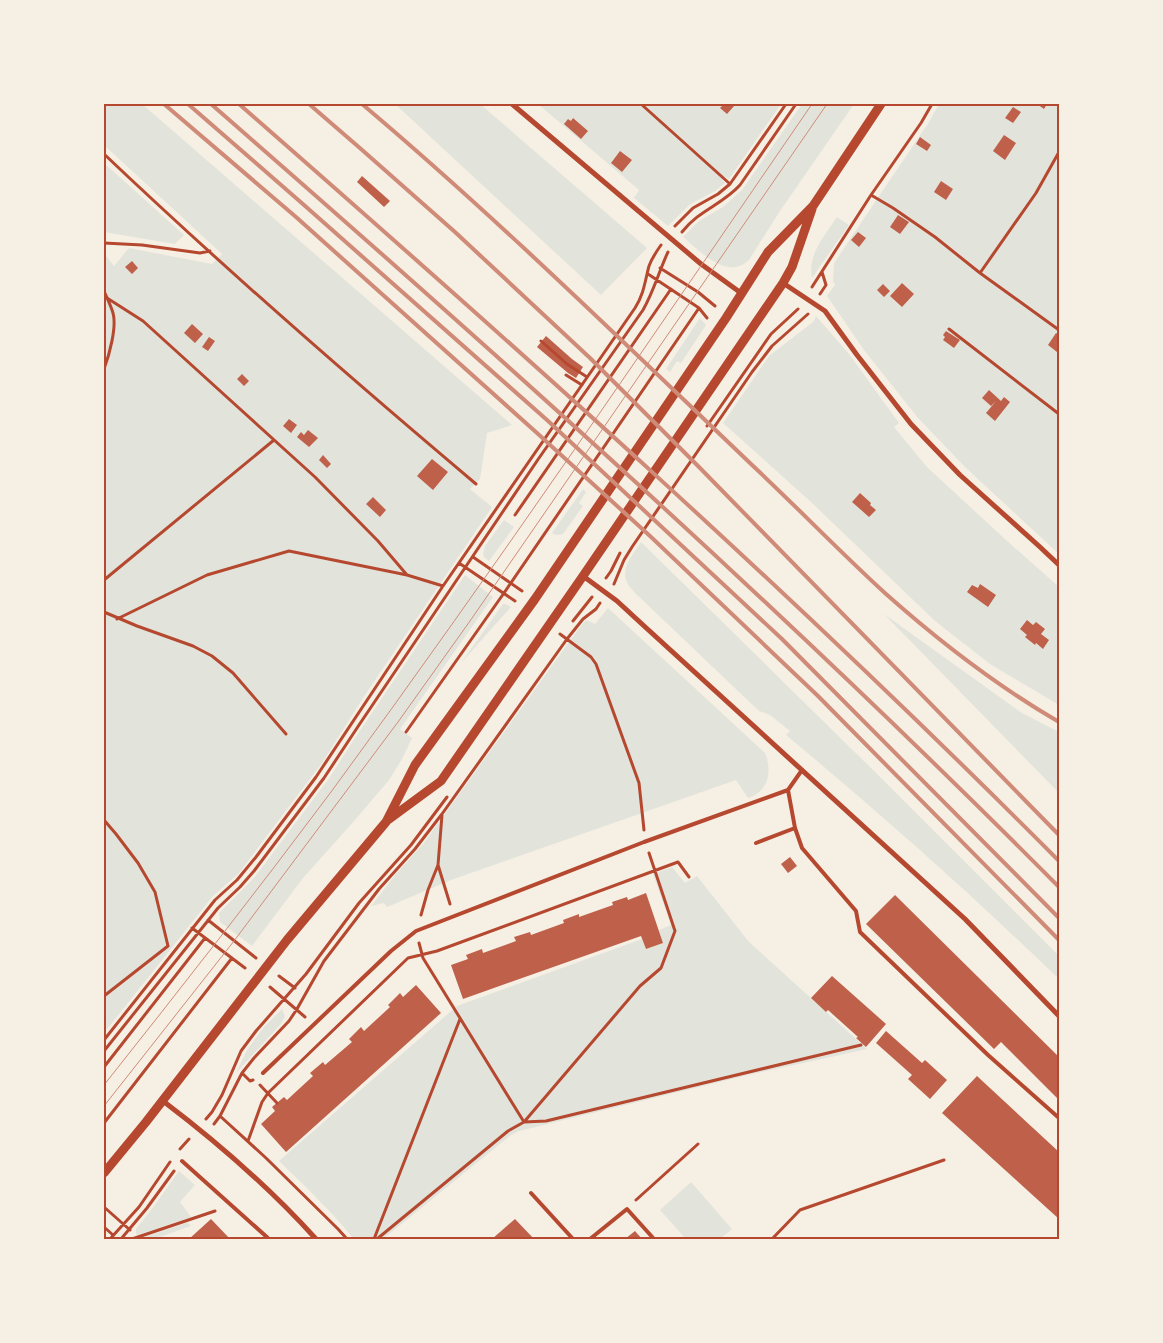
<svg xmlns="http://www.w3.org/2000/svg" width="1163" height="1343" font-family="Inter,sans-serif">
  <rect width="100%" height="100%" fill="#f6efe4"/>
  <path fill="#e2e4dc" d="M 104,104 L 142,104 L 512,425 L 487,433 L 480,479 L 470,489 L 492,507 L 363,698 L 322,763 L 239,873 L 213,896 L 104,1033 L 104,253 L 114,266 L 129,248 L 212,264 L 222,254 L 104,145 Z
    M 395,104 L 480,104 L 647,248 L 601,295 Z
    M 538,104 L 781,104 L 729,179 L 724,176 L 722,180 L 725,183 L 715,191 L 689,205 L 668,226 L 634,198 L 639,190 Z
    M 802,104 L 854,104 L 780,211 L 749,260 C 727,281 700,251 683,237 L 699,221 L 723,207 L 742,190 Z
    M 939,104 L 1059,104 L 1059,554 L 965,467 L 918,418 L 864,350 L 827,296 L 835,285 L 833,281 L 834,263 L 929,122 Z
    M 104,163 L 184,235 L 175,244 L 104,232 Z
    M 837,217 L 849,225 L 812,278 C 807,255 825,235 837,217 Z
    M 816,316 L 849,354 L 899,423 L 894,427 L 927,467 L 1006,540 L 1059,587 L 1059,705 L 990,664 L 935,621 L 811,502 L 723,423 L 769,356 L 813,322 Z
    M 700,318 L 706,325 L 681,363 L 677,361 L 670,372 L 666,369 Z
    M 583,489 L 586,492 L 579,503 L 583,506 L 563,534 L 556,535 L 552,533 Z
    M 504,520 L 514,527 L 489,561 L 484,557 L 483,554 L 485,546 Z
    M 641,542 L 871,768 L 1059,956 L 1059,979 C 971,894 880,813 786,735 L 790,731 L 770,715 L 759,711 L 634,592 C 632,589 628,585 627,582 C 620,568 634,553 641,542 Z
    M 465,575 L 493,597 L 400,729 L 412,738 L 402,759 L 389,780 L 355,820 L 303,878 L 252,946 L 220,922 L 219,913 L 254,878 L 330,777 L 351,744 Z
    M 503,604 L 505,604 L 511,607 L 461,663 Z
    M 608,608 L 765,753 C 770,765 771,782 759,792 C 756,795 752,797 748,798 L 736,780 L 451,880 L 387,907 L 384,903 L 371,906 L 396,874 L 423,844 L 577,631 L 586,620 L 595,624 Z
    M 884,614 L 1022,713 L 1059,732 L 1059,793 Z
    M 672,867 L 685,883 L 697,876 L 749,942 L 867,1049 L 748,1075 L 519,1131 L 511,1135 L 383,1239 L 354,1239 C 331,1211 305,1186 279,1161 L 457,1006 L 642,939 L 646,949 L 663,943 L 659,930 L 671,925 L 653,874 Z
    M 282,1009 L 285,1016 L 281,1024 L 236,1073 L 247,1050 L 264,1027 Z
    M 179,1171 L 195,1185 L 180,1202 L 191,1217 L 138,1235 L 136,1234 L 136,1229 L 154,1206 Z
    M 691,1182 L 732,1229 L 720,1239 L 686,1239 L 660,1210 Z
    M 186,1223 L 188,1223 L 191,1226 L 154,1239 L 138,1239 Z"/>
  <path fill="#bf614a" d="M 724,104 L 733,104 L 735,105 L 727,114 L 720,108 Z
    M 1037,104 L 1047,104 L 1044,109 Z
    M 1013,107 L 1021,112 L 1013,123 L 1005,118 Z
    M 573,118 L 588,131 L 581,139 L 564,124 L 568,119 L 571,121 Z
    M 1004,135 L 1016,143 L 1005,160 L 993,151 Z
    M 920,137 L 931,145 L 927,151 L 916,144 Z
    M 620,151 L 632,160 L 622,172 L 611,163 Z
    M 362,176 L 390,201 L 384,207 L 357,182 Z
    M 941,181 L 953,189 L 946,200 L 934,192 Z
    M 898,215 L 909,222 L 900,234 L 890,227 Z
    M 858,232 L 866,238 L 859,247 L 851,240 Z
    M 132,261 L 138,268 L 132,274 L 125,267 Z
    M 902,283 L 914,294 L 902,307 L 890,296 Z
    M 883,284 L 890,291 L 884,297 L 877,290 Z
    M 192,324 L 203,334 L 195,343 L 184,333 Z
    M 946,331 L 960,340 L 954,348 L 943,340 L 945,337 L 943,335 Z
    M 1056,333 L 1059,335 L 1059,348 L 1057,352 L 1048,345 Z
    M 546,336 L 572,359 L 583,367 L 576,378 L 568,373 L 537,347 Z
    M 209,337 L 215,341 L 208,351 L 202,347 Z
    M 242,374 L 249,381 L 244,386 L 237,379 Z
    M 989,390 L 1001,401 L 1004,397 L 1010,402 L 995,421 L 986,413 L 996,401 L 991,406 L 982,398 Z
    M 289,419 L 297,425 L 291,433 L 283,426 Z
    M 308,430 L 318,438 L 309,447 L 297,437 L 301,432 L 304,435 Z
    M 323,455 L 331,464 L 327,468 L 319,460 Z
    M 432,459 L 448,472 L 433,490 L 417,476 Z
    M 860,493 L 871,503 L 870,505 L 876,510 L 869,517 L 852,502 Z
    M 373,497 L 386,510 L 380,517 L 366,504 Z
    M 980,584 L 996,595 L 988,607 L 967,592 L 972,585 L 978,588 Z
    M 1027,620 L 1033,625 L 1036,622 L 1045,629 L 1041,634 L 1049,640 L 1043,649 L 1036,643 L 1035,645 L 1025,637 L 1027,635 L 1020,629 Z
    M 790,857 L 797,866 L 788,873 L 781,864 Z
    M 646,893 L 663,943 L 646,949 L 641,936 L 463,999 L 451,965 L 468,959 L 466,955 L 482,949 L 483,953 L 516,941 L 514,937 L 530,932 L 531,935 L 564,923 L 563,920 L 579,914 L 579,917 L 613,905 L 612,902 L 627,897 L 628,900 Z
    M 895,895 L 1059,1057 L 1059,1100 L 1001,1042 L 994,1049 L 866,924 Z
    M 832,976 L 886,1024 L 866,1047 L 856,1038 L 858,1037 L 828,1010 L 826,1012 L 811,998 Z
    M 416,985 L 441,1013 L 286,1152 L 261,1124 L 275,1111 L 272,1107 L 284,1097 L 287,1100 L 313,1076 L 310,1073 L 323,1062 L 325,1065 L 352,1042 L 349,1039 L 361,1027 L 364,1031 L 390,1007 L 388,1005 L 400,993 L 403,997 Z
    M 886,1031 L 922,1063 L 925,1060 L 947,1080 L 930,1099 L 908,1079 L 912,1075 L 876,1043 Z
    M 977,1076 L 1059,1152 L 1059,1219 L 942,1113 Z
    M 211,1219 L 230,1239 L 189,1239 Z
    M 515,1219 L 534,1239 L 492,1239 Z
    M 635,1231 L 642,1239 L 625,1239 Z"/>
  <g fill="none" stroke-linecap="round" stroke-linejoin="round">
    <path stroke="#b5482f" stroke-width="3" d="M 641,104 L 730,184
      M 104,154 C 224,268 349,377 476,484
      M 871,195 L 893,208 L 935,237 L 980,273 L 1059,330
      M 675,226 L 693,208 L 718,194 L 730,184 L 786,104
      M 682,232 C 699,210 722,205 740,185 L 796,104
      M 104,243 L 142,245 L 200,253 L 210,251
      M 660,268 L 698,292 L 715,306
      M 980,273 L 1036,193 L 1059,152
      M 648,274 L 699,308 L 707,318
      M 812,287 L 871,195 L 921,123 L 932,104
      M 104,291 C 107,298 111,306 113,313 C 117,327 109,356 104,369
      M 820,294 L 826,285 L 822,272
      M 107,298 L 143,321 L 315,477 L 378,541 L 407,575
      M 949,329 L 1059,414
      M 541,341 L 567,364 L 587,377
      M 566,375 L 582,385
      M 707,426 L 771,334 L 798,309
      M 515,515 L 671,289
      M 473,557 L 522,591
      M 459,563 L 515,601
      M 606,578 L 611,571 L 620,553
      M 104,580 L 274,440
      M 614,584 L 624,560 L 632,547 L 752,372 L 772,346 L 808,314
      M 104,612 L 137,626 L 193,646 L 212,656 L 233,673 L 286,734
      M 117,619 L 207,575 L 289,551 L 407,575 L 443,586
      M 573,621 L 592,597
      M 560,634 L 591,657 L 596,664 L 639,783 L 644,830
      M 406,732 L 504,593 L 699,308
      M 442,815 L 438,865 L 450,904
      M 104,820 L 116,834 L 138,863 L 155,892 L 168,946
      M 421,915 L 428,890 L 438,865
      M 208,920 L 256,958
      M 192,928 L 245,968
      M 419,943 L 423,958 L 524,1122 L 546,1121 L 861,1045
      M 279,976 L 295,988
      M 270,987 L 305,1017
      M 104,996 L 168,946
      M 104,1040 L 215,900 L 237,880 L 256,857 L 316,777 L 443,586 L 635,308 C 644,294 645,281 649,266 C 652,258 656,252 661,245
      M 104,1051 L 218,908 L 240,887 L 254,871 L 324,778 L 359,725 L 450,590 L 539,458 L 643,310 C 654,291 659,271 668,252
      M 104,1067 L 205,938
      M 242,1073 L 250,1081 L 253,1080
      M 260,1085 L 277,1103
      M 220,1116 L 266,1158 L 338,1229 L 347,1239
      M 206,1119 L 212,1112 L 222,1095 L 241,1051 L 256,1031 L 306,974 L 359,903 L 411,845 L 447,797
      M 104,1123 L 232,958
      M 214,1124 L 220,1116 L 242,1073 L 254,1058 L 289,1021 L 297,1009 L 324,961 L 379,889 L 415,849 L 442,814 L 567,639 L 583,619 L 596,609 L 600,603
      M 248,1141 L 262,1102 L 268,1093 L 408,958 L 437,951 L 678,862 L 689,877
      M 180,1149 L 189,1139
      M 636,1200 L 698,1144
      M 104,1207 L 130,1230
      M 104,1227 L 113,1235
      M 110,1239 L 139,1207 L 170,1162
      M 121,1239 L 147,1208 L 174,1171
      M 132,1239 L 215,1211
      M 374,1239 L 460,1019
      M 377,1239 L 508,1131 L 524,1122 L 640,986 L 661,968 L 675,931 L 649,853
      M 772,1239 L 800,1210 L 944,1160"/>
    <path stroke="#b5482f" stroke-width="4" d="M 788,790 L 795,828 L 802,848 L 856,911 L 860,932 L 988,1055 L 1059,1118
      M 756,843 L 795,828
      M 263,1073 L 391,951 L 416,931 L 644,842 L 788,790 L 802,770
      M 182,1161 L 269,1239
      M 531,1193 L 573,1239
      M 590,1239 L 627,1209 L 654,1239"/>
    <path stroke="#b5482f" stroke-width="5" d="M 512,104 L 701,264 L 741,293
      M 783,283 L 825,311 L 857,355 L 911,424 L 960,475 L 1040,547 L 1059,565
      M 583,576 L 617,601 L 643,625 L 965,919 L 1059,1016
      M 163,1101 C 217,1142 270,1188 316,1239"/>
    <path stroke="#b5482f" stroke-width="9" d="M 388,820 L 441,781 L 583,576 L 783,283 L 792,267 L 812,209
      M 104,1173 L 146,1122 L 287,940 L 386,822 L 415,765 L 535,599 L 726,318 L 768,252 L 813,206 L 881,104"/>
    <path stroke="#cf8b77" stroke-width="1" d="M 104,1085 C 181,988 257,891 331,792 C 497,566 654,334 812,104
      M 104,1106 L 234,941 L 398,722 L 470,621 L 827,104"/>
    <path stroke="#cf8b77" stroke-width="4" d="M 164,104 L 296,217 L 537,433 L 650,536 L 818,696 L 1059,940
      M 188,104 L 304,205 L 547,420 L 782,639 L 1059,918
      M 211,104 C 501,357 788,614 1059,887
      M 239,104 C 519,349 797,597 1059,861
      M 309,104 L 361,149 L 455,232 L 590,358 L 699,467 L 1059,835
      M 362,104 C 497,218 623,342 751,464 C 797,507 840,552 886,594 C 940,642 997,686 1059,722"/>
  </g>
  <rect width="1163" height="1343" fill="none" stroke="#f6efe4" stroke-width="210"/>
  <rect x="105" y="105" width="953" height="1133" fill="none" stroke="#b5482f" stroke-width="2"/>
</svg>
